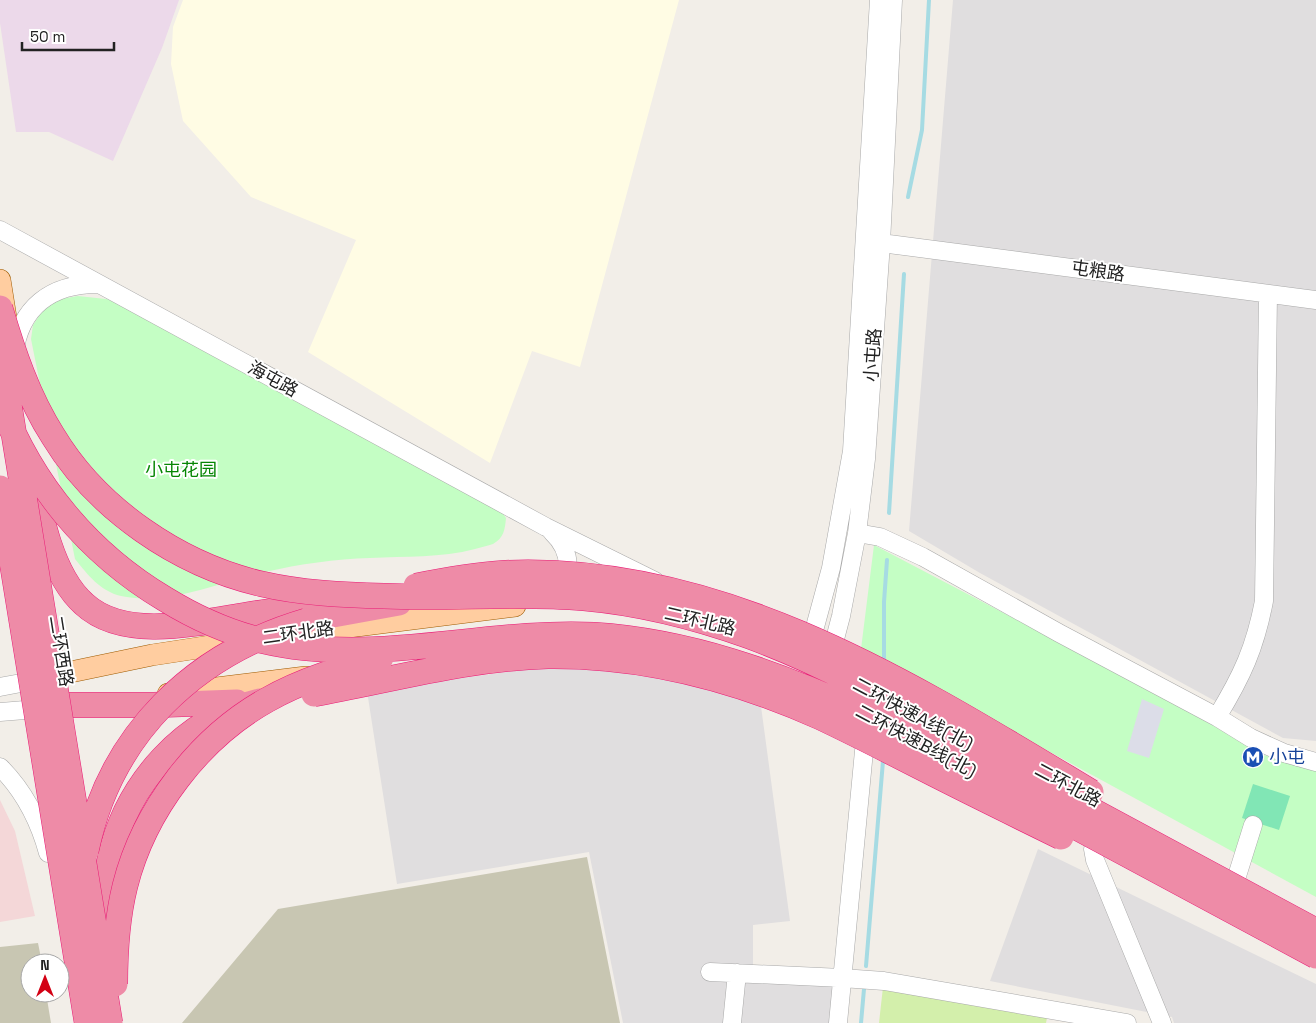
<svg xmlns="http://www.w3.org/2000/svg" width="1316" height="1023" font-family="'Space Grotesk','Noto Sans SC',sans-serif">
  <rect width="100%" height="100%" fill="#f2eee8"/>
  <path fill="#e0dedf" d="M 953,0 L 1316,0 L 1316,741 L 1283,738 L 980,573 L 909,531 Z
    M 565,664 L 680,676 L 760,699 L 790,921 L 753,925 L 753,978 L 839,983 L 836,1023 L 623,1023 L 589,852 L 397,884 L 367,691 Z
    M 1038,849 L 1316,984 L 1316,1023 L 1174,1023 L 1172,1017 L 990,981 Z"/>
  <path fill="#f4d7d8" d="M 0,800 L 15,831 L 35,916 L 0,922 Z"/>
  <path fill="#ecd9ea" d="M 0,0 L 179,0 L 162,48 L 113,161 L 49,132 L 16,132 L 0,23 Z"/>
  <path fill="#fffce4" d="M 183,0 L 679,0 L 580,367 L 532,351 L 490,463 L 308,352 L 356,240 L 251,197 L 183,121 L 171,64 L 173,27 Z"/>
  <path fill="#c8c6b2" d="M 587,857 L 620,1023 L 182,1023 L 278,909 Z
    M 38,943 L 42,963 L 30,963 L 30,993 L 46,993 L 51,1023 L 0,1023 L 0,947 Z"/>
  <path fill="#d3efab" d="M 883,987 L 1048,1012 L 1046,1023 L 879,1023 Z"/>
  <path fill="#c4fec4" d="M 78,296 L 115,300 L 498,506 L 506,518 C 505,529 504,538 493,544 C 488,546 481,547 475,549 C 441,558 405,556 370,558 C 335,559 300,564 265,572 C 221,582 167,606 121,596 C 100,591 88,575 75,559 L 31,339 L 33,325 L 49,301 Z
    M 874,545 L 1175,703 L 1261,754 L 1316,771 L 1316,897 L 861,649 Z"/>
  <path fill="#81e6b5" d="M 1253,784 L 1290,796 L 1279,830 L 1242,818 Z"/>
  <path fill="#dcdde8" d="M 1142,699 L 1164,709 L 1149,758 L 1127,751 Z"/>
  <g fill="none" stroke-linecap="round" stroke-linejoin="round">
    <path stroke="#a6dbe3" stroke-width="4" d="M 908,197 L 922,130 L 929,0
      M 889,513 L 904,274
      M 884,663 L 884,602 L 887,560
      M 866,966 L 883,761
      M 861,1023 L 864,989"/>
    <g stroke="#a9a9a9" stroke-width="19">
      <path id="minor" d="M 0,230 L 546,527 L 655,581
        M 881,243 L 1316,300
        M 14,354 C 20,307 51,284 97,284
        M 552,532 C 567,546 572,565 564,585
        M 857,533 L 880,537 L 923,557 L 1059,633 L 1217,717 L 1251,738 L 1284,753 L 1316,762
        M 809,649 L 831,568 L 852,451 L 879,0
        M 830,658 L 841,616 L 857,533 L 866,459 L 881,243 L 893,0
        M 0,687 L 21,683
        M 0,712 L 25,710
        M 1217,717 C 1242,676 1255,648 1264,601 L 1268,294
        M 0,767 C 25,792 39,820 48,853
        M 1093,849 L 1095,860 L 1162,1023
        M 1237,876 L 1253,825
        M 710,972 L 842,978 L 884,981 L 1127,1023
        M 732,1023 L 737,973
        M 838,1023 L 866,730"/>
    </g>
    <g stroke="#9f5b00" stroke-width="22">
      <path id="major" d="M 0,280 L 7,324
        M 285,635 L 515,606
        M 37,679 L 152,655 L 250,640
        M 168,694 L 306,677"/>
    </g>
    <g stroke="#e91c76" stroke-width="26">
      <path id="highway" d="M 31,467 C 39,509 50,574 84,604 C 124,641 198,623 246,615 C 277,610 309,607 340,601
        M 322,617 L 399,603
        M 69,705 L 154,705 L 237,702
        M 107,934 C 105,909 105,883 110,858 C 127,783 184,719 260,701"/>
    </g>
    <use href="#minor" stroke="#fff" stroke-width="18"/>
    <use href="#major" stroke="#ffcda0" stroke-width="21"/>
    <use href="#highway" stroke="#ee8ba7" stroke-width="25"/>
    <g stroke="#e91c76" stroke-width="26" stroke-linecap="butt">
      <path id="highway-bridge" d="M 0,308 C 13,352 28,397 53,436 C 97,509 179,565 262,584 C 301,593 343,595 384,596 C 451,599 518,592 584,598 C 641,603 696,617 749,636 C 833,667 912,713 991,756 C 1099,814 1207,873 1316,931
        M 0,349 L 110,1023
        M 0,402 C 32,485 88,553 165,599 C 196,618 229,633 264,641 C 293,648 323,650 352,650 C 433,650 513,631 594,635 C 688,641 777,673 862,712 L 1316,956
        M 0,488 L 87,1023
        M 416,586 C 446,580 476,575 506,573 C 723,564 913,685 1091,792
        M 314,694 C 391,680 469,658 548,656 C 642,655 735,679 820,717 C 856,734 891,752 926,770 C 971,793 1016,815 1061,837
        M 86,851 C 110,734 194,654 306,621
        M 115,984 C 115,951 117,918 125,886 C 144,810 199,738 267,700 C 302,680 342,668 381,658"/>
    </g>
    <use href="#highway-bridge" stroke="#ee8ba7" stroke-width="25"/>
  </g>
  <defs>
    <g id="metro-disc" transform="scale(1.125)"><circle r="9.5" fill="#1a4fb4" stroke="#fff"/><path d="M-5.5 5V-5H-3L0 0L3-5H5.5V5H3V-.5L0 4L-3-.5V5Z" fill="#fff"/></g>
  </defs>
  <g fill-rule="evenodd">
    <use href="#metro-disc" x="1253" y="757"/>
  </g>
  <g text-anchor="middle" stroke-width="4" stroke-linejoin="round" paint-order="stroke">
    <g font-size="18" fill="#222" stroke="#fff">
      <text transform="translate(1098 271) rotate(8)" y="6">屯粮路</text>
      <text transform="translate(873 355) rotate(-86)" y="6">小屯路</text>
      <text transform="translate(273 379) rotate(29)" y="6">海屯路</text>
      <text transform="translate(700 621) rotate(13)" y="6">二环北路</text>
      <text transform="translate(298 633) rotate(-8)" y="6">二环北路</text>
      <text transform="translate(61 651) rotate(81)" y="6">二环西路</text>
      <text transform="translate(913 714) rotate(28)" y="6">二环快速A线(北)</text>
      <text transform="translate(916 741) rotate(28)" y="6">二环快速B线(北)</text>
      <text transform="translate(1068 785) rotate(28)" y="6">二环北路</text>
    </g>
    <g font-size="18" fill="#068604" stroke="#fff">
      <text x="181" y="476">小屯花园</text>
    </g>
    <g font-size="18" fill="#164399" stroke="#fff" text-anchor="start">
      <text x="1269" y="763">小屯</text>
    </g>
  </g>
  <g transform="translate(45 978)"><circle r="24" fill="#ffffff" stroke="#a7a7a7"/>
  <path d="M0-4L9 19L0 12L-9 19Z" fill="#d30014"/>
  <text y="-8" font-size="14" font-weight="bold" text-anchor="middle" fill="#222222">N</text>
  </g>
  <path d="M22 42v8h92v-8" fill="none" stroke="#222222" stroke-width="2.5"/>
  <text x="30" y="42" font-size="15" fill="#222222" stroke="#ffffff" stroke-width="4" paint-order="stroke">50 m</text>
</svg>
